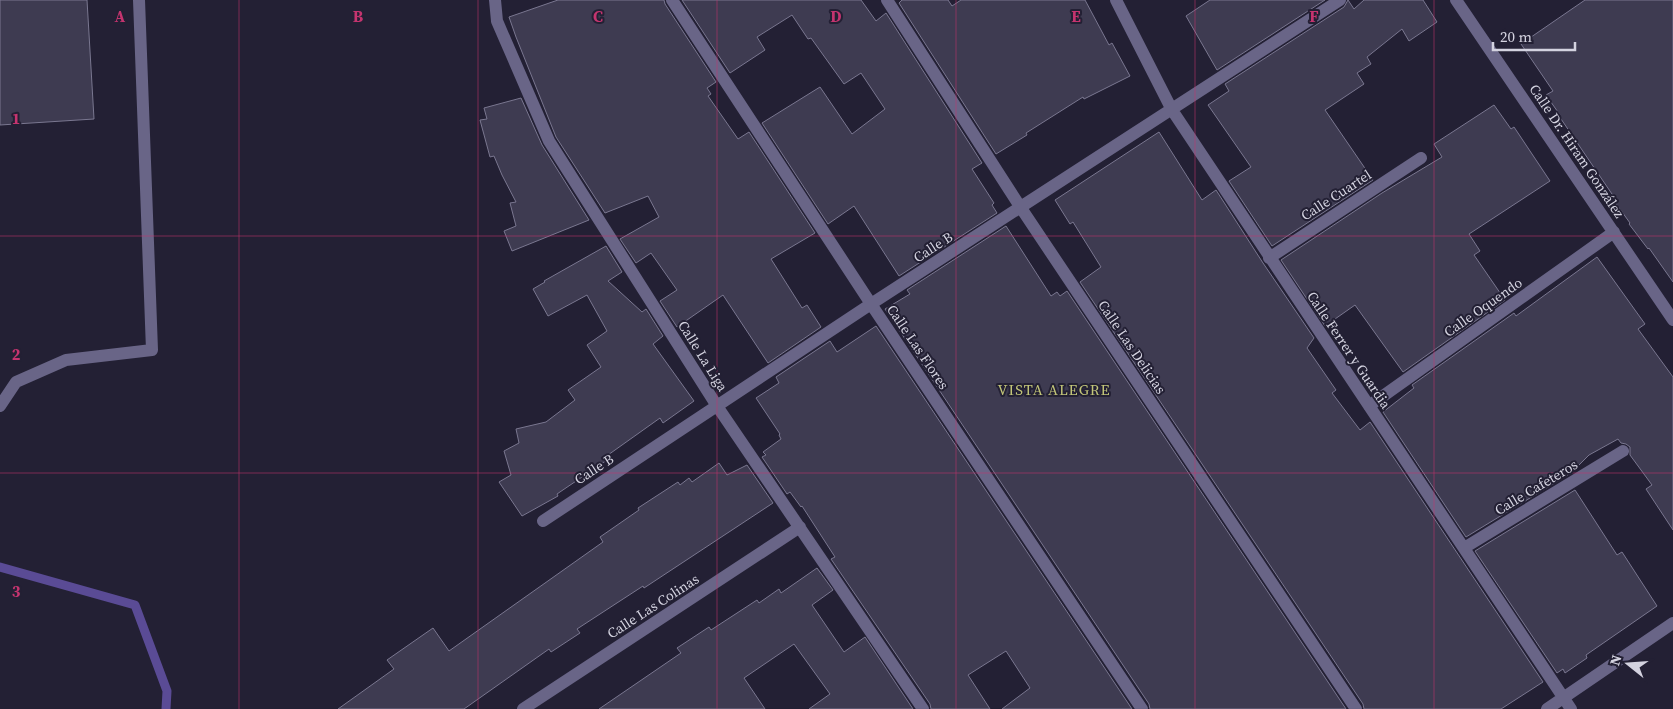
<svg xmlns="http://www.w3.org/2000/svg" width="1673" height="709" font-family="'Source Serif 4',serif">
  <rect width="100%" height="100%" fill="#232034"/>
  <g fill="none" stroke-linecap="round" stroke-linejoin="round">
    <path stroke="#5a4b95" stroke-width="9" d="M 0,567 L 135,605 L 167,691 L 166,709"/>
  </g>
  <path fill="#3e3b51" stroke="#7a7790" d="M 0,0 L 87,0 L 94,119 L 0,125 Z
    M 558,0 L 664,0 L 665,4 L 716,82 L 707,88 L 711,94 L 708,96 L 738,139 L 749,132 L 815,233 L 771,259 L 802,308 L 807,305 L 821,327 L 768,363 L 723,295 L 677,327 L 660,301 L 677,290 L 651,253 L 636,263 L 620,239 L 659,217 L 648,196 L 605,213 L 556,137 L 516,37 L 509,17 Z
    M 682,0 L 861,0 L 876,21 L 886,13 L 982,163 L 972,169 L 994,203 L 992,205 L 997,213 L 899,276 L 854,206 L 828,224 L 762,123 L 820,87 L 852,134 L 885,109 L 861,73 L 844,84 L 811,38 L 808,39 L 792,15 L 757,37 L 765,50 L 730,73 Z
    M 902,0 L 948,0 L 952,6 L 961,0 L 1085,0 L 1109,45 L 1112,43 L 1130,76 L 1084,99 L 1083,97 L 1026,133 L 1027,135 L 996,154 L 899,3 Z
    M 1210,0 L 1325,0 L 1217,70 L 1186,16 Z
    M 1348,0 L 1354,9 L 1364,0 L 1423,0 L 1437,22 L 1409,41 L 1402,29 L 1367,57 L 1371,64 L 1357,73 L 1364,84 L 1325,110 L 1373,180 L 1272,246 L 1229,181 L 1251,167 L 1208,105 L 1229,91 L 1225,84 L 1344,7 Z
    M 1585,0 L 1673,0 L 1673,282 L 1649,248 L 1648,249 L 1629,224 L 1630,223 L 1612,198 L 1614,197 L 1559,116 L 1560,115 L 1546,95 L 1553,91 L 1521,44 Z
    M 521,98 L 542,145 L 589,220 L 512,251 L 504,231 L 516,226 L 510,203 L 516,202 L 502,175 L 494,156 L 490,157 L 480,120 L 487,119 L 484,108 Z
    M 1494,105 L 1511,129 L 1514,127 L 1550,181 L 1469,234 L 1480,251 L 1474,255 L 1505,300 L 1403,372 L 1355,305 L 1325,326 L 1281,260 L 1382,193 L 1442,157 L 1434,144 Z
    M 1159,132 L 1202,200 L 1216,190 L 1263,263 L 1314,338 L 1307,348 L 1336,390 L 1332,393 L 1360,430 L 1370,422 L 1543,682 L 1501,709 L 1364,709 L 1363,704 L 1080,282 L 1101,267 L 1073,222 L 1070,224 L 1055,200 Z
    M 1006,226 L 1051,296 L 1057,292 L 1060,296 L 1067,291 L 1346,709 L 1150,709 L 1149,704 L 885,309 L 910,294 L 907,290 Z
    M 606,246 L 622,272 L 608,281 L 642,312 L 646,309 L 663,336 L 653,344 L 694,401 L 663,423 L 660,418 L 608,455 L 610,458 L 557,494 L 558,496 L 522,516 L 499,482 L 511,475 L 504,451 L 519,443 L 516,429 L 546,422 L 575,400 L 568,390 L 601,367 L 587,345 L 607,331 L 587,295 L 548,316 L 533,289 L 545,282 L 544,281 Z
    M 1597,257 L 1645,324 L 1638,329 L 1673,377 L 1673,530 L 1646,489 L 1652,485 L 1630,455 L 1630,447 L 1626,444 L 1621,443 L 1618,439 L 1589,455 L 1571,473 L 1466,537 L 1383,412 L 1414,388 L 1412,385 L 1514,313 L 1516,316 Z
    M 876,326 L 1132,709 L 1002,709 L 1030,688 L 1006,651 L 968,675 L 990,709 L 931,709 L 930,704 L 831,559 L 835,557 L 802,506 L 801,507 L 790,492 L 787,494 L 762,457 L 766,455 L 763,452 L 781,439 L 779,435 L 780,434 L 756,398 L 779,383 L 776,377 L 830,341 L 837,352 Z
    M 719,463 L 727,475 L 747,465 L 773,503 L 644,588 L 643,586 L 577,629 L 580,633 L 551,652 L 549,649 L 464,709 L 338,709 L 394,669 L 387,660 L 433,628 L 449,651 L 603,542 L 600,537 L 639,510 L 638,508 L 678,482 L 680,485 L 689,478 L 692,482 Z
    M 1575,490 L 1617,555 L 1622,552 L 1657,606 L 1586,655 L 1587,658 L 1565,673 L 1563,669 L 1557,673 L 1475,551 Z
    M 817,568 L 833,590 L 812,605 L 844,652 L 865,637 L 913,709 L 809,709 L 830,694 L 794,644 L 744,678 L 765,709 L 599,709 L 681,653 L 677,648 L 709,627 L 711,630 L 757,600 L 759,603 L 779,589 L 781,593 Z"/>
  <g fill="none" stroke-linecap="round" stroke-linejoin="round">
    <path stroke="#696587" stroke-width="12" d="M 495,0 L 497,21 L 549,141 L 717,406 L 923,709
      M 672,0 L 871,304 L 1142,709
      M 887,0 L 1021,208 L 1356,709
      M 1116,0 L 1172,110 L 1571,709
      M 1456,0 L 1673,320
      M 1269,258 L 1421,158
      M 0,406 L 16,382 L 66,360 L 152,350 L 139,0
      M 1369,406 L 1614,232
      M 543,521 L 871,304 L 1340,0
      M 1464,548 L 1623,451
      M 523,709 L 800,527
      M 1547,709 L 1673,623"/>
  </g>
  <path fill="none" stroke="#c5346f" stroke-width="1" stroke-opacity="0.55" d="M 239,0 L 239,709M 478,0 L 478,709M 717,0 L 717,709M 956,0 L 956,709M 1195,0 L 1195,709M 1434,0 L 1434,709M 0,236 L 1673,236M 0,473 L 1673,473"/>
  <g text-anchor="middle" stroke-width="4" stroke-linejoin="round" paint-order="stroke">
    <g font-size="14" fill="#d4d3e0" stroke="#232034">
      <text transform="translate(1577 151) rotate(56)" y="5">Calle Dr. Hiram González</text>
      <text transform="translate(1336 195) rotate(-33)" y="5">Calle Cuartel</text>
      <text transform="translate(933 247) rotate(-33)" y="5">Calle B</text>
      <text transform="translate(1483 307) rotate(-35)" y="5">Calle Oquendo</text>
      <text transform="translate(918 347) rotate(56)" y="5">Calle Las Flores</text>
      <text transform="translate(1132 347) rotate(56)" y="5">Calle Las Delicias</text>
      <text transform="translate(1349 350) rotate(56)" y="5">Calle Ferrer y Guardia</text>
      <text transform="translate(703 356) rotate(58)" y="5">Calle La Liga</text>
      <text transform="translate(594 469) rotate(-33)" y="5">Calle B</text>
      <text transform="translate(1536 487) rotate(-31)" y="5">Calle Cafeteros</text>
      <text transform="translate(653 606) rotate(-33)" y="5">Calle Las Colinas</text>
    </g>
    <g font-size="15" letter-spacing="1" fill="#c3c679" stroke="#232034">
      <text x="1054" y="395">VISTA ALEGRE</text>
    </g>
  </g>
  <g font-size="16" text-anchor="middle" font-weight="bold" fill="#c5346f" stroke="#232034" stroke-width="4" stroke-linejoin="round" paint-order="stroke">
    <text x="120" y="22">A</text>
    <text x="358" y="22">B</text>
    <text x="598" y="22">C</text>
    <text x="836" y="22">D</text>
    <text x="1076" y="22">E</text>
    <text x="1314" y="22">F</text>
    <text x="16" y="124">1</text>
    <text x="16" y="360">2</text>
    <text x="16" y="597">3</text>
  </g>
  <g transform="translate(1628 664) rotate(287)" stroke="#232034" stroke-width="4" paint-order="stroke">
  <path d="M0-4L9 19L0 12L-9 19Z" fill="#d4d3e0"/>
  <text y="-8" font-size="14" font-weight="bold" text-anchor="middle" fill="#d4d3e0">N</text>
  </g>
  <path d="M1493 42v8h82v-8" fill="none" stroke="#d4d3e0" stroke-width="2.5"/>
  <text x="1500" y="42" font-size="15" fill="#d4d3e0" stroke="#232034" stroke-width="4" paint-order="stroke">20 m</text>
</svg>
